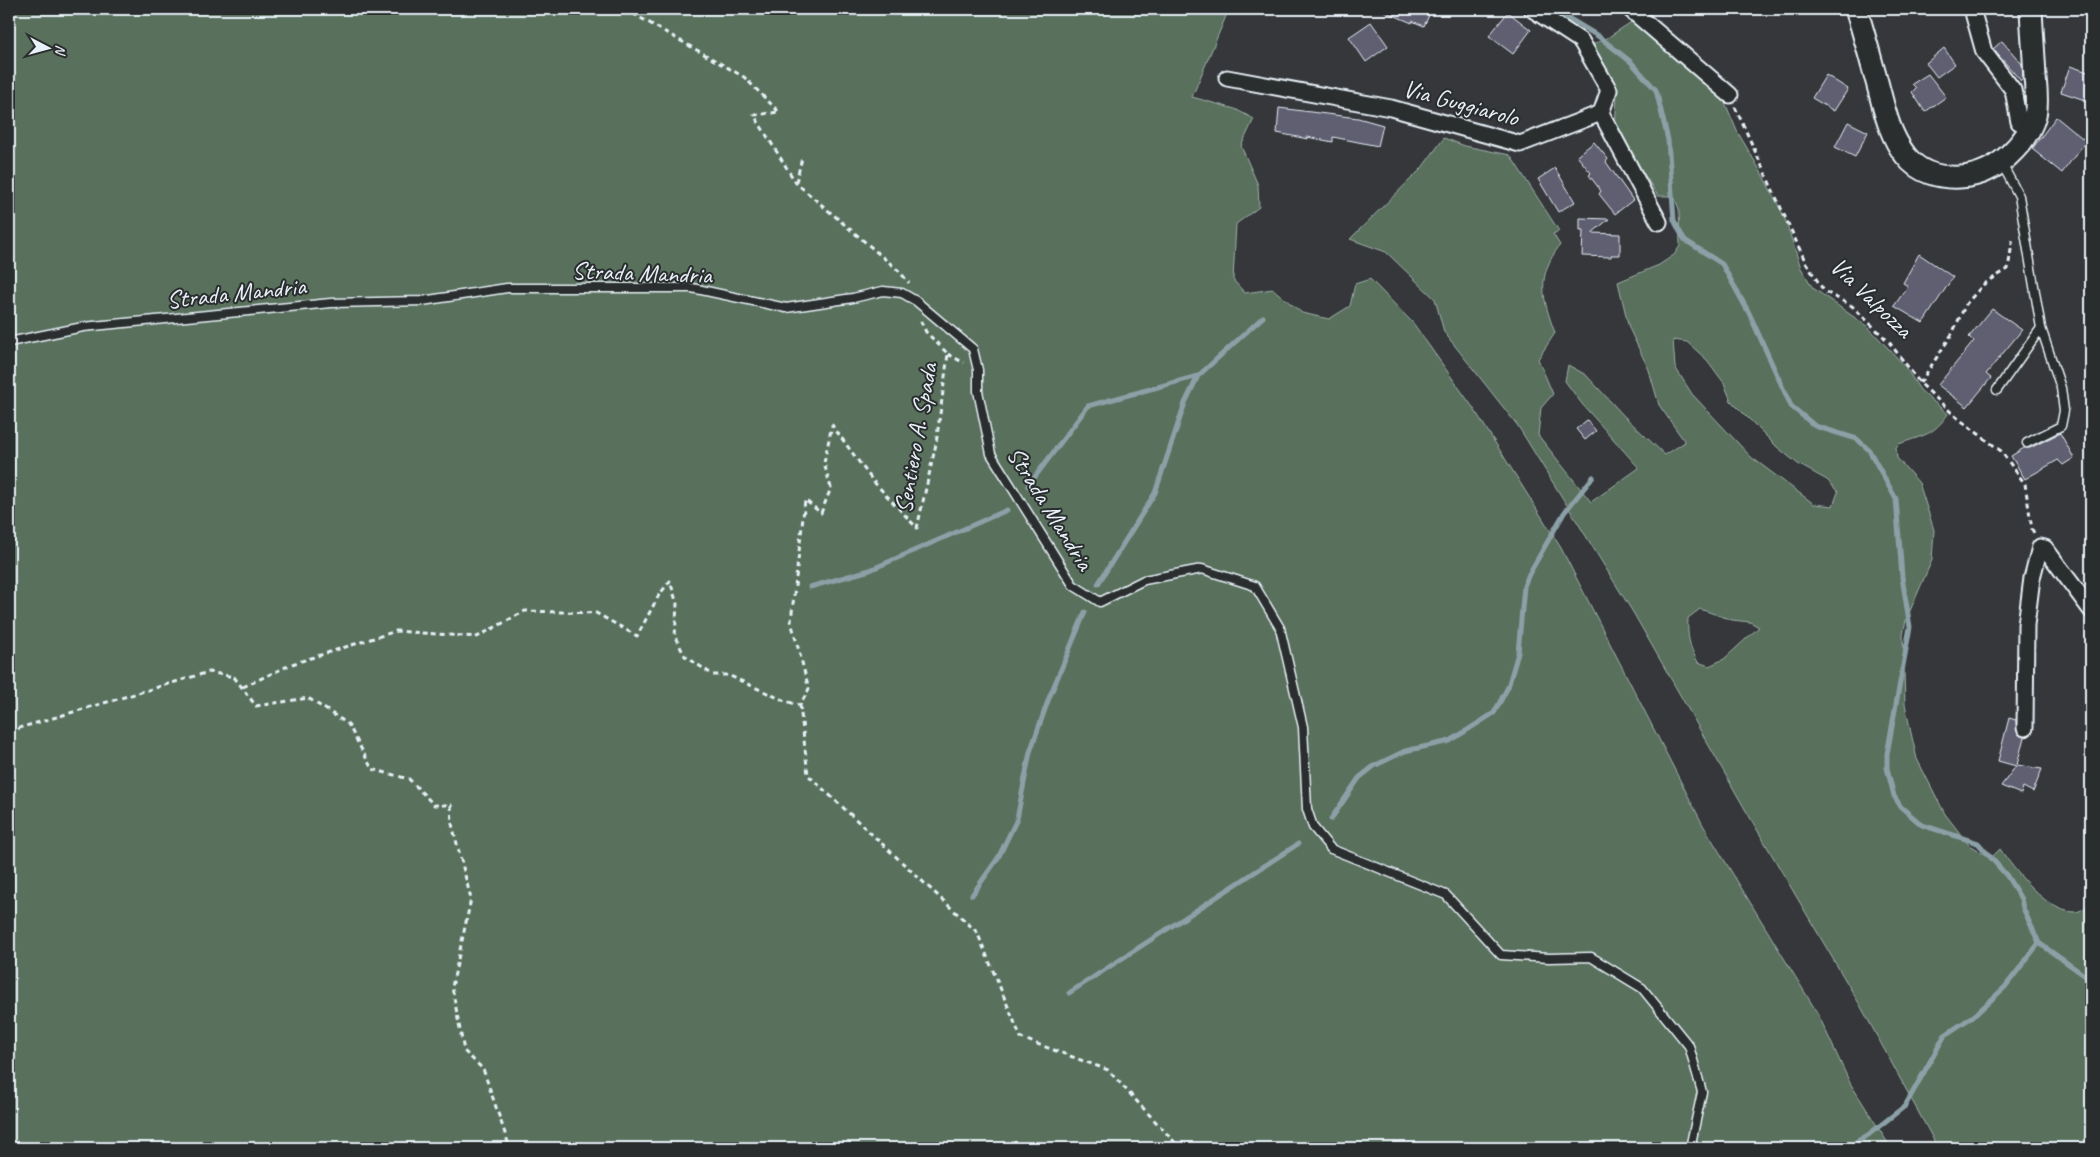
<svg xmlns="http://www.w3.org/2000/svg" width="2100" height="1157" font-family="Caveat,sans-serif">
  <rect width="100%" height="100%" fill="#35373b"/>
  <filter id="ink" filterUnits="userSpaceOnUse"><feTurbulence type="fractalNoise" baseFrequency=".02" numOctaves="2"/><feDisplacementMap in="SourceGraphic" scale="10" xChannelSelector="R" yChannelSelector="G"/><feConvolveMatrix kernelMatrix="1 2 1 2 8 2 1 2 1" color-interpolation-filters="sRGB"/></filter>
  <g filter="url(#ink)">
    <path fill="#59705c" stroke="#a0b0aa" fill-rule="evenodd" d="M 9,9 L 1229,9 L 1192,97 L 1235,109 L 1254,119 L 1241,146 L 1258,185 L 1259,207 L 1236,224 L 1233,280 L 1245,293 L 1273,289 L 1302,313 L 1329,319 L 1350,306 L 1355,284 L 1370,279 L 1413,323 L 1474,409 L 1561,548 L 1703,825 L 1818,1014 L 1850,1083 L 1891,1148 L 9,1148 Z
      M 1636,19 L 1720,91 L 1737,131 L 1761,172 L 1784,216 L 1801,268 L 1813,288 L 1868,327 L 1904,365 L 1920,390 L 1948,414 C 1933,436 1923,435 1899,444 L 1896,447 L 1897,458 L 1919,483 L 1934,530 L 1932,560 L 1906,620 L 1903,635 L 1905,704 L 1911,733 L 1917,759 L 1945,814 L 1969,845 L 1987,856 L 1993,856 L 2000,849 C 2014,869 2046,912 2074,912 C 2081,912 2086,907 2091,903 L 2091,1148 L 1938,1148 L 1860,1005 L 1745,809 L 1634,614 L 1518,426 L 1444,332 L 1435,299 L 1386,252 L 1350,239 L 1421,169 L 1444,138 L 1465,146 L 1510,155 L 1559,231 L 1553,234 L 1560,245 C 1536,277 1542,297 1555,333 L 1538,359 L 1553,394 L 1541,408 L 1538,435 L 1591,502 L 1639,468 L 1582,404 L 1565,381 L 1568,365 L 1586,375 L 1624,416 L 1665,455 L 1685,442 L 1659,405 L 1649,370 L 1629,328 L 1618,282 L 1659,265 L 1674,255 L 1680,246 L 1679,209 L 1674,196 L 1658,196 L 1615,128 L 1617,94 L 1613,80 L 1591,45 L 1607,38 ZM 1673,340 L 1687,342 L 1707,360 L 1724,383 L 1731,401 L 1777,447 L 1798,464 L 1827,480 L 1838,492 L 1833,506 L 1814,504 L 1751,457 L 1692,394 L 1675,367 ZM 1700,609 L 1732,620 L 1750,622 L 1759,627 L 1724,659 L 1709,666 L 1698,662 C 1689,647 1687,635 1688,618 Z"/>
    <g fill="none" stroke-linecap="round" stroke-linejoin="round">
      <path stroke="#8ba1a7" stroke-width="5" d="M 1553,9 L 1598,36 L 1631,62 L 1656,90 L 1668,140 L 1674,220 L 1680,232 L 1685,240 L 1722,264 L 1749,313 L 1791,406 L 1815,426 L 1857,439 L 1869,450 L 1896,499 L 1902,577 L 1910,627 L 1887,754 L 1887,768 L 1894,796 L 1901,807 L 1922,825 L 1978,843 L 2007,876 L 2021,899 L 2023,908 L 2039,943 L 2091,980
        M 1028,486 L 1088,406 L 1198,376
        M 1098,584 L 1155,493 L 1185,403 L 1198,376 L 1263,317
        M 810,587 L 870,570 L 1007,510
        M 1331,819 L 1359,778 L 1374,766 L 1405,751 L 1450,741 L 1494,713 L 1508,687 L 1518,653 L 1524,586 L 1529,574 L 1564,513 L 1593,477
        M 972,895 L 998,858 L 1017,819 L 1030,752 L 1049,698 L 1085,612
        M 1069,993 L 1298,844
        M 1846,1148 L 1868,1135 L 1905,1106 L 1945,1035 L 1975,1015 L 2005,987 L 2039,943"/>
    </g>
    <path fill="#605f71" stroke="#e8f1f8" d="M 1379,9 L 1432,9 L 1424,26 L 1412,21 L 1412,23 Z
      M 1508,12 L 1531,30 L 1513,54 L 1489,36 Z
      M 1371,22 L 1388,46 L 1366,62 L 1349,37 Z
      M 2002,41 L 2022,64 L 2023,79 L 2021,81 L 1993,49 Z
      M 1944,48 L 1955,64 L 1937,77 L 1926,63 Z
      M 2070,66 L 2091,73 L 2091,102 L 2061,92 Z
      M 1928,74 L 1946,97 L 1925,112 L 1912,92 L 1916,88 L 1912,84 Z
      M 1826,75 L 1848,89 L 1834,111 L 1812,98 Z
      M 1279,108 L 1358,118 L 1383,125 L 1378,146 L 1333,137 L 1333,142 L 1307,137 L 1308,139 L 1277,133 Z
      M 2056,117 L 2086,141 L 2062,173 L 2032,149 Z
      M 1848,122 L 1868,132 L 1855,157 L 1835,147 Z
      M 1594,142 L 1608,159 L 1606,162 L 1633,200 L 1615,214 L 1599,194 L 1601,191 L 1589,175 L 1591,173 L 1577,156 Z
      M 1555,168 L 1575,202 L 1558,212 L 1538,179 Z
      M 1580,218 L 1609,219 L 1592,233 L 1620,234 L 1620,255 L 1611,255 L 1611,257 L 1582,256 L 1583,230 L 1580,230 Z
      M 1919,254 L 1953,277 L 1923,323 L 1894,306 L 1908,286 L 1903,283 Z
      M 1992,309 L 2022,330 L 1986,374 L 1991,378 L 1967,407 L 1938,385 L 1974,341 L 1969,337 Z
      M 1587,420 L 1596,431 L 1585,440 L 1576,429 Z
      M 2060,433 L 2074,458 L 2063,465 L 2058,460 L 2025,479 L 2011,456 L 2024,448 L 2030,448 Z
      M 2009,718 L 2016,720 L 2017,732 L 2024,737 L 2017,765 L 2042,769 L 2033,792 L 2023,787 L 2021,794 L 2001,786 L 2016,766 L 1998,761 Z"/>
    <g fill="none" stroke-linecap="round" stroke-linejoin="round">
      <g stroke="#e8f1f8" stroke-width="11">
        <path id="service" d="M 2002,164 L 2019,196 L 2041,328 L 2061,388 L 2064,411 L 2061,426 L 2027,443
          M 9,342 L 83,327 L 331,303 L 422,301 L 507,288 L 692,288 L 786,308 L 853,298 L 883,291 L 902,293 L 916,301 L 973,349 L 978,370 L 978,391 L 991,454 L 1073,585 L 1100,602 L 1144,580 L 1202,569 L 1255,586 L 1280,628 L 1303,727 L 1307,809 L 1313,827 L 1331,849 L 1446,895 L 1501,955 L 1549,958 L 1591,957 L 1642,988 L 1689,1046 L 1702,1092 L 1690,1148
          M 1997,390 L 2041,328"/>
      </g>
      <g stroke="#e8f1f8" stroke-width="19">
        <path id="minor" d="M 1630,9 L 1730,95
          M 1972,9 L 1984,52 L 2013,90 L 2019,122 L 2031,128
          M 1227,78 L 1391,108 L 1520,144 L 1601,113 L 1609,90 L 1581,41 L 1532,9
          M 1601,113 L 1659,222
          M 2025,728 L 2026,625 L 2032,578 L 2040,547 L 2045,548 L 2091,610"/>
      </g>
      <g stroke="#e8f1f8" stroke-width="25">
        <path id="secondary" d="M 1856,9 C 1864,33 1870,58 1877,82 C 1884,108 1889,135 1906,156 C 1919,173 1940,178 1960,177 C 1978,176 1995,168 2008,156 C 2020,145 2031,132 2035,115 C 2038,103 2036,89 2035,77 C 2034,54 2032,32 2031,9"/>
      </g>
      <path stroke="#e8f1f8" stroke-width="3" stroke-dasharray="5 4" stroke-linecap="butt" d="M 625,9 L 744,77 L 779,112 L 754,115 L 796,183 L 899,271 L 909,283
        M 1735,107 L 1806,263 L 1824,291 L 1852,306 L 1889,342 L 1920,383 L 1955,416 L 2001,451 L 2025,484 L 2032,529 L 2035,535
        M 796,182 L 802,158
        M 948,354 L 964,363
        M 1920,383 L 1952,334 L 1966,304 L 1984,284 L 2008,269 L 2013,237
        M 243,687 L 292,664 L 396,631 L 477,637 L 525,611 L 596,613 L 637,636 L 659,595 L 670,581 L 677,604 L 675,637 L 685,656 L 713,675 L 728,675 L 785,701 L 800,705 L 809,689 L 791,621 L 805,500 L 821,513 L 831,488 L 824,463 L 832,425 L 873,481 L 917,528 L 936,444 L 948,354 L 926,332 L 920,320
        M 800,705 L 808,775 L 977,932 L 1021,1038 L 1108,1070 L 1180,1148
        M 9,731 L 209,672 L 234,677 L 256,706 L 308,698 L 348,724 L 372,769 L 409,779 L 434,805 L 451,805 L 452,824 L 471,899 L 452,987 L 464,1051 L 483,1069 L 510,1148"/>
      <use href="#service" stroke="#2a2d2e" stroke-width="8"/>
      <use href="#minor" stroke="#2a2d2e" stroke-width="15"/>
      <use href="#secondary" stroke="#2a2d2e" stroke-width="21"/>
    </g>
  </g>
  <g text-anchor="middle" stroke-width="4" stroke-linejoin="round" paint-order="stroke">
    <g font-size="25" fill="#e8f1f8" stroke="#2a2d2e">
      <text transform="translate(1461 102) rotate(15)" y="9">Via Guggiarolo</text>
      <text transform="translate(642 272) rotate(2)" y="9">Strada Mandria</text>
      <text transform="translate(236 292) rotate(-6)" y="9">Strada Mandria</text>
      <text transform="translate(1872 297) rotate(44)" y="9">Via Valpozza</text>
      <text transform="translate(915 438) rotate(-80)" y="9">Sentiero A. Spada</text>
      <text transform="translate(1051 508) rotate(58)" y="9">Strada Mandria</text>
    </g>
  </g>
  <rect width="2100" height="1157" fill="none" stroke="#2a2d2e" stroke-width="30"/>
  <rect x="15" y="15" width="2070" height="1127" fill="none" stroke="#e8f1f8" stroke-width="2" filter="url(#ink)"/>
  <g transform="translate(48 48) rotate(96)" stroke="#2a2d2e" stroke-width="4" paint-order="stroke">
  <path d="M0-4L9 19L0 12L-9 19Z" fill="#e8f1f8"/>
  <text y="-8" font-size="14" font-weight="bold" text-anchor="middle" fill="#e8f1f8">N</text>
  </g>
</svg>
